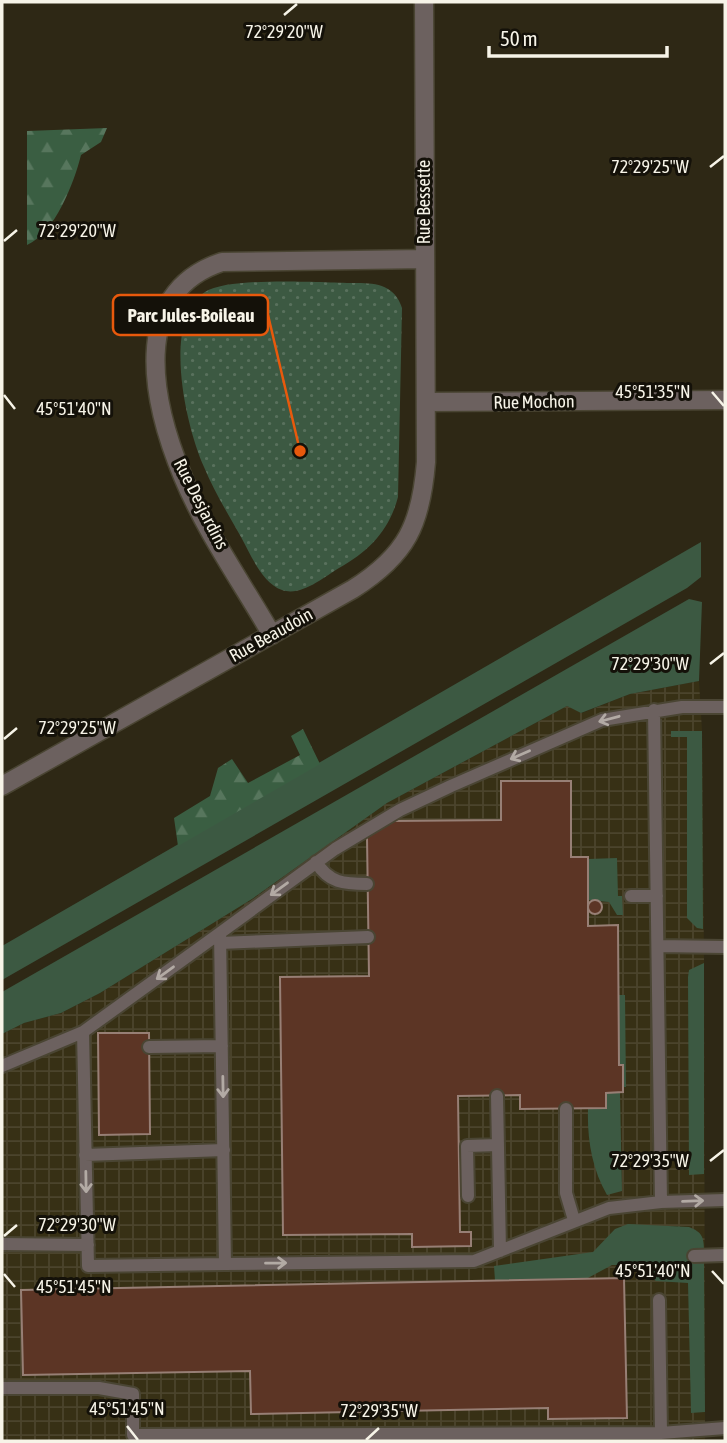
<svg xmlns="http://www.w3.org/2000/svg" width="727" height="1443" font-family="'Asap Condensed',sans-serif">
  <defs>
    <pattern id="industrial-grid" width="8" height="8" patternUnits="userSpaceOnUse" patternTransform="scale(1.75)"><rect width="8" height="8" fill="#373015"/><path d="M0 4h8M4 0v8" fill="none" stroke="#4b442c"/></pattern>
    <pattern id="forest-firs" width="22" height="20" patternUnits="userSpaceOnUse" patternTransform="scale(1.75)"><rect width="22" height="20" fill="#3a5e42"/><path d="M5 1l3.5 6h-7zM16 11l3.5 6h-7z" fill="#57765d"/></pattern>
    <pattern id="park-dots" width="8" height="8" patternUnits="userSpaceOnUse" patternTransform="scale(1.75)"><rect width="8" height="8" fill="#3c5942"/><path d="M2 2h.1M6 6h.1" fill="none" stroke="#59715d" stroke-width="1.8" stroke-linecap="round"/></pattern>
  </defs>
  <rect width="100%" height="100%" fill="#2e2815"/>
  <path fill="url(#industrial-grid)" d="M 699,681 L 702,731 L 704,963 L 705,1441 L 2,1441 L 2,1034 L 24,1023 L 61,1013 L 100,993 L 252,899 L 387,803 L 567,706 L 582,713 L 630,694 Z"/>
  <path fill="#3c5942" d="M 701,542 L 701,577 L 687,588 L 2,980 L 2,946 Z
    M 689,599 L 702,602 L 699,681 L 630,694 L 581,713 L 567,706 L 387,803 L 252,899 L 100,993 L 61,1013 L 24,1023 L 2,1034 L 2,992 Z
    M 671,731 L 702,731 L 703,929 L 697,928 L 687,918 L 687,737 L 671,737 Z
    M 617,858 L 618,896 L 622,896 L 623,915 L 617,915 L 609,902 L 588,900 L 588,859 Z
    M 704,963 L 704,1174 L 689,1175 L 688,977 L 689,970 Z
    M 619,995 L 625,995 L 626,1087 L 623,1087 L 623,1065 L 619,1065 Z
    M 606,1093 L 620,1093 L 622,1191 L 607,1195 C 592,1169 587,1139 588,1109 L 606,1108 Z
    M 628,1224 L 689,1227 C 702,1232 704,1237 704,1251 L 690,1251 L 690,1260 L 704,1261 L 705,1412 L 691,1413 L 688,1283 L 656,1281 L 631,1265 L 612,1265 L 586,1279 L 495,1281 L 494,1266 L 593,1252 L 615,1229 Z"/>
  <path fill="url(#forest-firs)" d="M 107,128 L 101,142 L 81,155 C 74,183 55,233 27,245 L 27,131 Z
    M 303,729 L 320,764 L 178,846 L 174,818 L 210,796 L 218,768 L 232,759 L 248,783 L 300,755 L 291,736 Z"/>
  <path fill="url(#park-dots)" d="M 357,283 C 378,283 395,286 402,308 L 398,497 C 389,531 369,551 339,568 C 324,577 301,597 282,590 C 262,583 251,555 241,537 C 228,514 214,491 204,467 C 186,427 161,320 205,292 C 230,276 324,283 357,283 Z"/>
  <path fill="#5c3525" stroke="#977f75" stroke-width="2" d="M 501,781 L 571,781 L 571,857 L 588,857 L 588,926 L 618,925 L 619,1065 L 623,1065 L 623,1092 L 606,1093 L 606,1108 L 520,1109 L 520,1095 L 458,1096 L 460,1232 L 471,1232 L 471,1246 L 412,1247 L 412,1234 L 283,1235 L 280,977 L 369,976 L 367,837 L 393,821 L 501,820 Z
    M588 907a7 7 0 1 1 14 0a7 7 0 1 1-14 0Z
    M 98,1033 L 149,1033 L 150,1134 L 99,1135 Z
    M 624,1278 L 627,1418 L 548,1419 L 548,1408 L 251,1414 L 250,1371 L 23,1375 L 21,1290 Z"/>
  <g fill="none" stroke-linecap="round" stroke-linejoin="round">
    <g stroke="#4a4533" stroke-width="16">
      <path id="lane" d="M 725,707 L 682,707 L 602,720 L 451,786 L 400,810 L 335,849 L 220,933 L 225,1264 L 474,1261 L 609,1208 L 661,1202 L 725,1200
        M 654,710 L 661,1202
        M 316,862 C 329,883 344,884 367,884
        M 631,896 L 657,896
        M 220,933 L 83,1032 L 88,1266 L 225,1264
        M 220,943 L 368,937
        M 658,946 L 725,947
        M 149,1047 L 222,1046
        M 2,1066 L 83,1032
        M 497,1096 L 500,1251
        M 566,1109 L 566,1193 L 574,1220
        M 85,1155 L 224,1150
        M 468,1196 L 467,1146 L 498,1145
        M 2,1244 L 88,1245
        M 694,1256 L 725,1255
        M 659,1300 L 661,1433 L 725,1428
        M 2,1388 L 99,1388 L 133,1394 L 133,1435 L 661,1433"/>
    </g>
    <g stroke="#4a4533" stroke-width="21">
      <path id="street" d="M 427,402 L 725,400
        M 272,635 C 242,583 206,532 183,477 C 153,405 127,293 222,262 L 425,259
        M 2,786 L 353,589 C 407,555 421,524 426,462 L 424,2"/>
    </g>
    <use href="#lane" stroke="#6c615f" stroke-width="12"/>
    <use href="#street" stroke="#6c615f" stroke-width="18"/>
  </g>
  <defs><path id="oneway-shaft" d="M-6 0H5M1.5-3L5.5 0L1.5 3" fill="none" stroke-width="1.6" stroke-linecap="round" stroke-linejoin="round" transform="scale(1.75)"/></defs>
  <g stroke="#b2aaa4">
    <use href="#oneway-shaft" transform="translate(609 719) rotate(165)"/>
    <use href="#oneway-shaft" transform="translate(520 755) rotate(156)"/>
    <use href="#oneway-shaft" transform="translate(279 889) rotate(144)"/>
    <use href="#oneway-shaft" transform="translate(165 973) rotate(144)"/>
    <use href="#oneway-shaft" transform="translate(223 1087) rotate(89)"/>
    <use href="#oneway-shaft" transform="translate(86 1182) rotate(89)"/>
    <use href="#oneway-shaft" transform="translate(693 1201) rotate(-2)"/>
    <use href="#oneway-shaft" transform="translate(276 1263) rotate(-1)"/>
  </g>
  <path fill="none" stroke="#f7f4e8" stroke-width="2.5" d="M 284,15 L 297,4M 710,167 L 724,156M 4,241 L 17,230M 712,392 L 724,406M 4,395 L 15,409M 710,664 L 724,653M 4,739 L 17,728M 710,1161 L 724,1150M 4,1236 L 17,1225M 712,1271 L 724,1284M 4,1274 L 15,1287M 127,1426 L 138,1440M 366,1440 L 379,1428"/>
  <g text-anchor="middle" stroke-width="6" stroke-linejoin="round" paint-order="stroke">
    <g font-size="18" fill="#f7f4e8" stroke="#141109">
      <text transform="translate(424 202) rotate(-90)" y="6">Rue Bessette</text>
      <text transform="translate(534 402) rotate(-1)" y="6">Rue Mochon</text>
      <text transform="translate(201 504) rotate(63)" y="6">Rue Desjardins</text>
      <text transform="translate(271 635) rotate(-29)" y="6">Rue Beaudoin</text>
    </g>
  </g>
  <g font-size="18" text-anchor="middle" fill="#f7f4e8" stroke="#141109" stroke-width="6" stroke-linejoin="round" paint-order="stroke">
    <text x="284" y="38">72°29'20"W</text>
    <text x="650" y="173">72°29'25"W</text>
    <text x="77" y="237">72°29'20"W</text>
    <text x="653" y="398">45°51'35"N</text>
    <text x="74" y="415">45°51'40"N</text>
    <text x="650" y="670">72°29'30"W</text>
    <text x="77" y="734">72°29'25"W</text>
    <text x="650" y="1167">72°29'35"W</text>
    <text x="77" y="1231">72°29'30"W</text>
    <text x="653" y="1277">45°51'40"N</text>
    <text x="74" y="1293">45°51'45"N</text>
    <text x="127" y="1415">45°51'45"N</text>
    <text x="379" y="1417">72°29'35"W</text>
  </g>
  <path fill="none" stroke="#e8590c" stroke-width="2.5" d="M300 451L268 315"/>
  <circle fill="#e8590c" stroke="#141109" stroke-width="2.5" cx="300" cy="451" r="7"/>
  <rect fill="#141109" stroke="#e8590c" stroke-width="2.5" x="113" y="295" width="155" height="40" rx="7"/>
  <g font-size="19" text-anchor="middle" font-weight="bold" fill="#f7f4e8">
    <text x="191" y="322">Parc Jules-Boileau</text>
  </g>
  <rect width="727" height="1443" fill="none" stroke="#f7f4e8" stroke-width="7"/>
  <path d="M489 46v10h178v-10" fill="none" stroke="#f7f4e8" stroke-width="3.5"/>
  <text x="500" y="46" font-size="21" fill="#f7f4e8" stroke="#141109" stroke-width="5" paint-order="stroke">50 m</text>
</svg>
